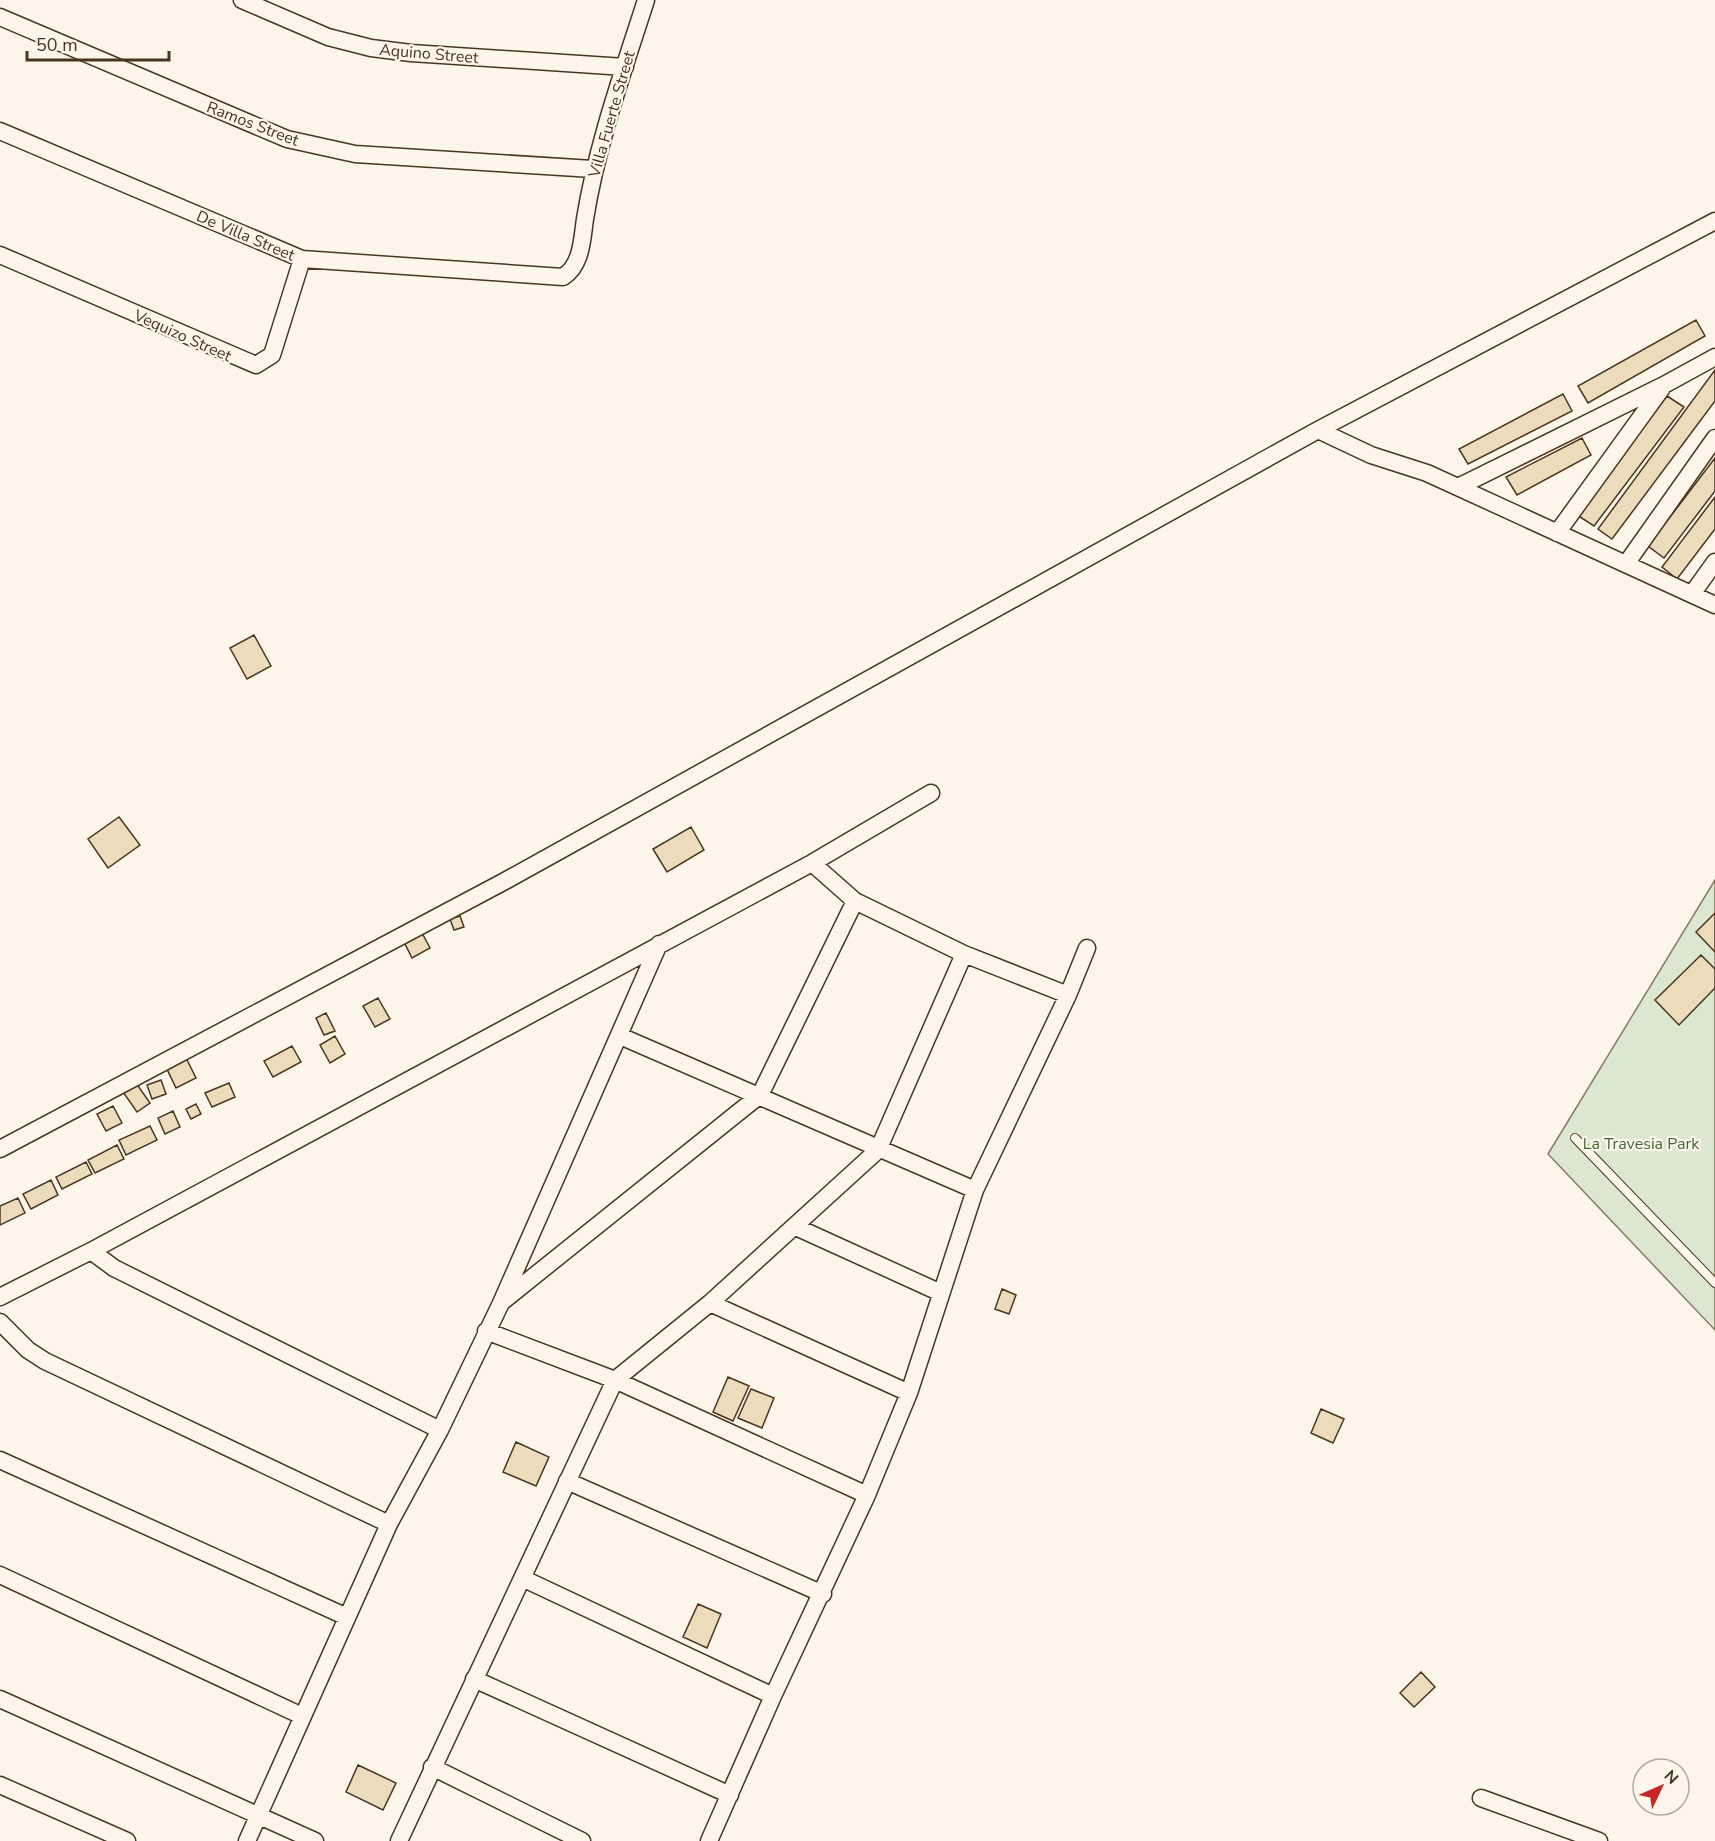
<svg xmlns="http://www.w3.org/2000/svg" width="1715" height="1841" font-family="'Nunito Sans',sans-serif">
  <rect width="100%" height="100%" fill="#fbf6e9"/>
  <path fill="#dce7d0" stroke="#887966" stroke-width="1.5" d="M 1715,880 L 1715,1330 L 1548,1154 Z"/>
  <path fill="#ecdcbc" stroke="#4a3520" stroke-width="1.5" d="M 1696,320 L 1705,336 L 1588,403 L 1578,386 Z
    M 1715,370 L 1715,401 L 1612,539 L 1598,529 Z
    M 1563,394 L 1572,411 L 1468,464 L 1459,449 Z
    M 1667,396 L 1684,407 L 1594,526 L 1577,515 Z
    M 1582,438 L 1591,455 L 1517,495 L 1506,477 Z
    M 1715,458 L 1715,491 L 1664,558 L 1648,546 Z
    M 1715,497 L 1715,529 L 1677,579 L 1662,567 Z
    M 254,635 L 271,666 L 247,679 L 230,648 Z
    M 119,817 L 140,845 L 108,868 L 88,839 Z
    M 691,827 L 704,850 L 667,872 L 653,849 Z
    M 1715,913 L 1715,952 L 1696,932 Z
    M 460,916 L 464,927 L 454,930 L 450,919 Z
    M 422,933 L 430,948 L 412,958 L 404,942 Z
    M 1701,955 L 1715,969 L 1715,988 L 1679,1025 L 1655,1000 Z
    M 378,998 L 390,1019 L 375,1027 L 363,1006 Z
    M 326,1013 L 335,1031 L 324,1035 L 316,1018 Z
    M 335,1036 L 345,1054 L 330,1063 L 320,1045 Z
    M 292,1046 L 301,1062 L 273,1077 L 264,1061 Z
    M 186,1058 L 196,1078 L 176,1088 L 166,1067 Z
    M 161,1080 L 166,1094 L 152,1099 L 147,1085 Z
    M 136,1083 L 150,1103 L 137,1112 L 123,1092 Z
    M 229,1083 L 235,1097 L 212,1107 L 205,1093 Z
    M 196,1104 L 201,1114 L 191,1119 L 186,1109 Z
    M 113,1106 L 122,1123 L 106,1131 L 97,1114 Z
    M 173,1111 L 180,1127 L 165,1134 L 158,1118 Z
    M 150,1126 L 157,1140 L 126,1155 L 119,1140 Z
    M 117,1145 L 124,1159 L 95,1173 L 88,1160 Z
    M 86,1162 L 92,1174 L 62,1189 L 56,1177 Z
    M 51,1180 L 58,1195 L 31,1209 L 23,1194 Z
    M 18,1198 L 25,1213 L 0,1225 L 0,1206 Z
    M 1002,1289 L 1016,1295 L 1009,1314 L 995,1309 Z
    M 728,1377 L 749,1386 L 733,1421 L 713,1412 Z
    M 751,1389 L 774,1398 L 762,1428 L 738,1418 Z
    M 1321,1409 L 1344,1419 L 1333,1443 L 1311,1433 Z
    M 516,1442 L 549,1457 L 536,1486 L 503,1472 Z
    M 698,1604 L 721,1614 L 707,1648 L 683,1637 Z
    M 1421,1672 L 1435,1687 L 1414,1707 L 1400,1693 Z
    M 358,1765 L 396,1783 L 383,1810 L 346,1792 Z"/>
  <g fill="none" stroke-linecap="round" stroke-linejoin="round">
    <g stroke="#4a3520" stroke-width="10">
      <path id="lane" d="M 1575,1138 L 1715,1283"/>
    </g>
    <g stroke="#4a3520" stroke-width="19">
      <path id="street" d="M 242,0 L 328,37 L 371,48 L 411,53 L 625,67
        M 0,17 L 287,139 L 355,154 L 593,169
        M 0,131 L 302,259 L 563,277 C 582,265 582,239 585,219 C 597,144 623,72 646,0
        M 0,255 L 256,365 L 272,355 L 302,259
        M 1318,430 L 1371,455 L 1427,473 L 1715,605
        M 1458,487 L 1664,385 L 1715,357
        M 1557,533 L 1662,388
        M 1626,564 L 1715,438
        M 1692,594 L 1715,562
        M 812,863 L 855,901 L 964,954 L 1068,995
        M 620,1036 L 975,1190
        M 0,1149 L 505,881 L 1318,430 L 1715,221
        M 796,1227 L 941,1293
        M 91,1251 L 114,1268 L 440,1430
        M 0,1297 L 91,1251 L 812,863 L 931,793
        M 503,1301 L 760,1095 L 855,901
        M 710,1303 L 909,1393
        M 0,1322 L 28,1350 L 45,1361 L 389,1524
        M 486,1331 L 615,1380 L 867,1495
        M 0,1460 L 347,1617
        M 567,1481 L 823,1594
        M 0,1575 L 302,1716
        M 522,1578 L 773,1696
        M 474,1679 L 730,1795
        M 0,1699 L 315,1841
        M 432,1767 L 582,1841
        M 0,1785 L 127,1841
        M 1481,1798 L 1599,1841
        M 247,1841 L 389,1524 L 440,1430 L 501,1303 L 659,944
        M 399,1841 L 615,1380 L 710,1303 L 878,1150 L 964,954
        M 709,1841 L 773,1696 L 867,1495 L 909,1393 L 975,1190 L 1068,995 L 1087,948"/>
    </g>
    <use href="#lane" stroke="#fbf6e9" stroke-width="8"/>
    <use href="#street" stroke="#fbf6e9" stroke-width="16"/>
  </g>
  <g text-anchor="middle" stroke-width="4.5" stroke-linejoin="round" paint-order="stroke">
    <g font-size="16" fill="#4a3520" stroke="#fbf6e9">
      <text transform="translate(429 53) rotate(5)" y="6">Aquino Street</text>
      <text transform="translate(611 114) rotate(-74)" y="6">Villa Fuerte Street</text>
      <text transform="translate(253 123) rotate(21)" y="6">Ramos Street</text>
      <text transform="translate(246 235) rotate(23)" y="6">De Villa Street</text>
      <text transform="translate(183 335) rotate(24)" y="6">Vequizo Street</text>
    </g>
    <g font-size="16" fill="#436837" stroke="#fbf6e9">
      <text x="1641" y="1149">La Travesia Park</text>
    </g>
  </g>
  <g transform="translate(1661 1787) rotate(46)"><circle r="28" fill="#fbf6e9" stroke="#b4a999" stroke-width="1.5"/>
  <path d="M0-4.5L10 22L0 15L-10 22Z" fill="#c62828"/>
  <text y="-9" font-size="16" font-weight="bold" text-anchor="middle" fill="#4a3520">N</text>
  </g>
  <path d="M27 51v9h142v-9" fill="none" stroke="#4a3520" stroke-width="3"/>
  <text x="36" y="51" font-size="18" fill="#4a3520" stroke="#fbf6e9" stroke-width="4.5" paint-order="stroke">50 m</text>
</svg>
